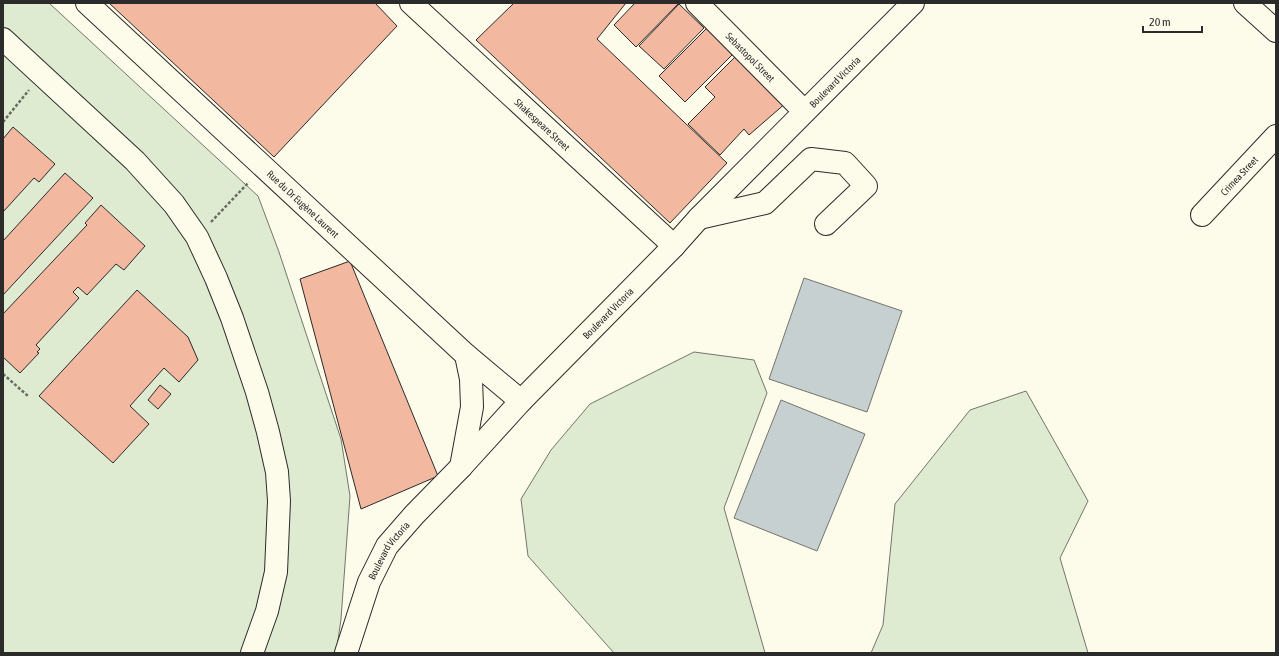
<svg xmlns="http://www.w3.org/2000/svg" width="1279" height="656" font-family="'Asap Condensed',sans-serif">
  <rect width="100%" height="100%" fill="#fdfbea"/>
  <path fill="#deebd1" stroke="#74746e" d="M 3,3 L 49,3 L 258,196 L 279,252 L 341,439 L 350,496 L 341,619 L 337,647 L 334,653 L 3,653 Z
    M 694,352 L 754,360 L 767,393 L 724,508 L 765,653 L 614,653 L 528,556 L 521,499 L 551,450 L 590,404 Z
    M 1026,391 L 1088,501 L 1060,558 L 1088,653 L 871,653 L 883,625 L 895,504 L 970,410 Z"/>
  <path fill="#c7d0d0" stroke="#74746e" d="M 804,278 L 902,311 L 867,412 L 769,379 Z
    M 781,400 L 865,434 L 817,551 L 734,518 Z"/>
  <path fill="#f2b8a0" stroke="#2b2b2b" d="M 109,3 L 375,3 L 397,26 L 274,157 Z
    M 514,3 L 626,3 L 597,39 L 727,163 L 670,223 L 476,40 Z
    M 635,3 L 679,3 L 636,47 L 614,25 Z
    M 679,4 L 704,28 L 664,69 L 639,46 Z
    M 707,28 L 733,54 L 685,102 L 659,76 Z
    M 739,53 L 787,102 L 749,135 L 744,129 L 720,155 L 688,124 L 715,97 L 705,87 Z
    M 13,127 L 55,164 L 39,182 L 34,178 L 3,212 L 3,139 Z
    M 65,173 L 93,198 L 3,295 L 3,241 Z
    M 101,205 L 145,246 L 124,270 L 116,264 L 87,295 L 78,287 L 73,292 L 79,298 L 36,345 L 40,349 L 37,352 L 39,353 L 20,373 L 3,357 L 3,314 L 87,225 L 85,223 Z
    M 350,261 L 438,476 L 361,509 L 300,279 Z
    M 137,290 L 188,337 L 198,360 L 179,382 L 164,368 L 130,406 L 149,424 L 113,463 L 39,396 Z
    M 160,385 L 171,394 L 158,409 L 148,400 Z"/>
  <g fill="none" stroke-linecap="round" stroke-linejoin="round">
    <g stroke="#2b2b2b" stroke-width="24">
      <g id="minor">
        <path id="s1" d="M 87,3 L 466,355 L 521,401"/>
        <path id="s2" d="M 411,3 L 674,246"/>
        <path id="s3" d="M 697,3 L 804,111"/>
        <path d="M 1245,3 L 1276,31"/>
        <path d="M 3,39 L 135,161 L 174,204 L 197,237 L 216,278 L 232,318 L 257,392 L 268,432 L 277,472 L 279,501 L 276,572 L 267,611 L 252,653"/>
        <path id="s4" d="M 1202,215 L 1276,136"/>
        <path d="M 699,218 L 765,203 L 811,159 L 845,163 L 866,186 L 826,224"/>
      </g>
    </g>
    <g stroke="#2b2b2b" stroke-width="24">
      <g id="major">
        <path d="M 461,467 L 472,407 L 471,379 L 466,355"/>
        <path id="s5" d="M 346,653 L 369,582 L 387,546 L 414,515 L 461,467 L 521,401 L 674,246 L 699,218 L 913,3"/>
      </g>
    </g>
    <path stroke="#6a6964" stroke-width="2.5" stroke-dasharray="3 2" stroke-linecap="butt" d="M 3,122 L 29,90
      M 211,222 L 249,182
      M 3,374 L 28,396"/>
    <use href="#minor" stroke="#fdfbea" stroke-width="22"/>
    <use href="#major" stroke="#fdfbea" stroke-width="22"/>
  </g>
  <g text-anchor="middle" stroke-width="3" stroke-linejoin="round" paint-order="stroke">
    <g font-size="10" fill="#2b2b2b" stroke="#fdfbea">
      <text dy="4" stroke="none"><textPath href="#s3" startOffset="76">Sebastopol Street</textPath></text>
      <text dy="4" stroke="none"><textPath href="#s5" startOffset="760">Boulevard Victoria</textPath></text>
      <text dy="4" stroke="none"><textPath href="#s2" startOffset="179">Shakespeare Street</textPath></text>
      <text dy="4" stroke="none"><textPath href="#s4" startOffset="54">Crimea Street</textPath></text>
      <text dy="4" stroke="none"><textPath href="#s1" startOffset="295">Rue du Dr Eugène Laurent</textPath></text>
      <text dy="4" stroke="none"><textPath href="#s5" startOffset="436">Boulevard Victoria</textPath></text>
      <text dy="4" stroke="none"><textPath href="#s5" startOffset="112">Boulevard Victoria</textPath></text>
    </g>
  </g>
  <rect width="1279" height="656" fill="none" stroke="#2b2b2b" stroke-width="8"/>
  <path d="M1143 26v6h59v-6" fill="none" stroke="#2b2b2b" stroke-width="2"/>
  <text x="1149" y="26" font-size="12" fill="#2b2b2b" stroke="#fdfbea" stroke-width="3" paint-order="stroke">20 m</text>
</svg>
